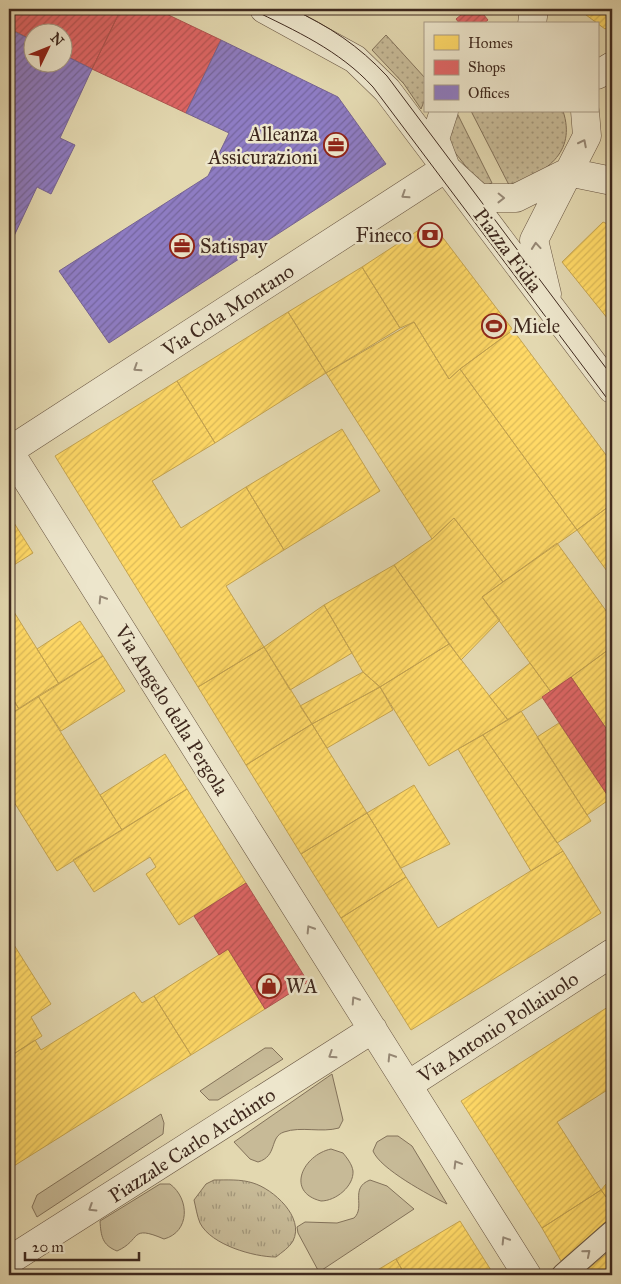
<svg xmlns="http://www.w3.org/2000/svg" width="621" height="1284" font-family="'IM FELL Great Primer',serif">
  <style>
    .grass { fill: url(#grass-dots); stroke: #83725a }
    .park { fill: url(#park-tufts); stroke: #83725a }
    .garden { fill: #c7ba97; stroke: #83725a }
    .homes { fill: url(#homes-hatch); stroke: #c5a450 }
    .shops { fill: url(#shops-hatch); stroke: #b05450 }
    .offices { fill: url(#offices-hatch); stroke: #766392 }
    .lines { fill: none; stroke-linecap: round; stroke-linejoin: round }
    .lane-casing { stroke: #685542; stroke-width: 24 }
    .street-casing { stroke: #685542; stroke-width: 29 }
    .lane { stroke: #ede6cc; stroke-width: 22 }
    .street { stroke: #ede6cc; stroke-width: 28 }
    .tram { stroke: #3f291e; stroke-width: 1 }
    .oneway { stroke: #968875 }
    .labels { text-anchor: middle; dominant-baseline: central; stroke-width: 5; stroke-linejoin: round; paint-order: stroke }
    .poi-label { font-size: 20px; fill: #3f291e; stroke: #ede6cc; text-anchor: start }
    .street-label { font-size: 20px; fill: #3f291e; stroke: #ede6cc }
  </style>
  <defs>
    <pattern id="grass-dots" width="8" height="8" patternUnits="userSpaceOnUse" patternTransform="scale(1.25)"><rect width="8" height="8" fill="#c7ba97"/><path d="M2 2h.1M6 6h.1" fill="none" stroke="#a3977b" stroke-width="1.8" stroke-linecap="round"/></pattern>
    <pattern id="park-tufts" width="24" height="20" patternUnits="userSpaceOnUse" patternTransform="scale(1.25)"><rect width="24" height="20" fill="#c7ba97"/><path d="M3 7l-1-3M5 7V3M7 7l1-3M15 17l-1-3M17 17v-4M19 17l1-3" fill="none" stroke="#a3977b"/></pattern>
    <pattern id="homes-hatch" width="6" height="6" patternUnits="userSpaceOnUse" patternTransform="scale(1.25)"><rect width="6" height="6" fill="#ffd966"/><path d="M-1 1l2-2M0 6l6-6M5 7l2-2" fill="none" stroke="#dcba58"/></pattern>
    <pattern id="shops-hatch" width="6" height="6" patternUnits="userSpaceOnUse" patternTransform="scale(1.25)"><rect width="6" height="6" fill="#e06666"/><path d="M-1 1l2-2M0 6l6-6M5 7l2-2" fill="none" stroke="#b75453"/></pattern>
    <pattern id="offices-hatch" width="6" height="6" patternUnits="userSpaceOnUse" patternTransform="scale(1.25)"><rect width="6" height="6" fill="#8e7cc3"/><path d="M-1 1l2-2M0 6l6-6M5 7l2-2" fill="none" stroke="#75669e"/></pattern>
  </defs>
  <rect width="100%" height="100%" fill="#e3d8b0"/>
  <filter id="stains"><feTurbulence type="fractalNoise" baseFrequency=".004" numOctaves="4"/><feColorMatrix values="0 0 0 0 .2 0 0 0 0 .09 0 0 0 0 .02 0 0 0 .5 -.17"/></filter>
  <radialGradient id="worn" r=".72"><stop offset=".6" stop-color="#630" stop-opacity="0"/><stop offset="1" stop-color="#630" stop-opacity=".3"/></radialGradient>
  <path class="grass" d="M386,35l39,43v21l-4,10 -17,-25 -32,-34z
    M456,111l36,72 -10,4 -36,-46z
    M471,111h92c14,42 -18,63 -54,74z"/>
  <path class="park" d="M214,1180c13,0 27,-1 39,3 20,6 52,34 40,58 -4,7 -11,11 -17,16 -22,0 -65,-12 -76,-34 -3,-7 -4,-15 -6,-23l12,-16z"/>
  <path class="garden" d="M265,1048h7l11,11 -65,41h-9l-9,-9z
    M332,1074l11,46 -4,8c-18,5 -38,-2 -55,4 -15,5 -6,24 -26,30l-8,-3 -16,-17z
    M161,1114l3,9 -1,11 -126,83 -5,-10 5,-12z
    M387,1136h11l14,10 35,58c-18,-9 -67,-35 -74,-53l4,-9z
    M331,1149l12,4c4,5 9,11 10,18 1,15 -17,30 -32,30 -36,-9 -18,-46 10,-52z
    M370,1180l17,6 27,23 -95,63 -21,-39 -1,-6 8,-5 32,1 17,-5c12,-11 -5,-30 16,-38z
    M160,1184h10c20,15 20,48 -6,55 -35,-15 -22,1 -47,12 -15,-6 -16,-15 -17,-30z"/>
  <path class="homes" d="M578,9h34v15l-7,5z
    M431,222l82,108 -53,39 -11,10 -35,-57 -14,6 -38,-61z
    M603,222l9,4v98l-50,-62z
    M362,267l38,61 -74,45 -38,-61z
    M288,312l38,61 -111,70 -38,-62z
    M414,322l35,57 11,-10 117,161 -74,52 -49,-64 -22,21 -106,-166z
    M513,330l99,133v41l-35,26 -117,-161z
    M177,381l38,62 -63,38 29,47 65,-41 38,63 -58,36 38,61 -66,40 -143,-231z
    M342,429l38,62 -96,59 -38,-63z
    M612,504v74l-35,-48z
    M9,515l24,38 -24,15z
    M454,518l49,64 -21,15 18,23 -39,40 -67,-95 38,-26z
    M557,543l55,76v28l-61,45 -69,-95z
    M394,565l55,79 -69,43 -17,-15 -39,-67z
    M9,604l50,80 -40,25 -10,-16z
    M324,605l28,48 -62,37 -26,-43z
    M80,621l23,35 -44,28 -22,-35z
    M449,644l59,76 -79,46 -49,-79z
    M264,647l48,77 -66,41 -48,-78z
    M608,650l4,7v80l-41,-60z
    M103,656l22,35 -64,40 -23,-35z
    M530,663l21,29 -43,28 -19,-24z
    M363,672l17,15 -68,37 -12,-18z
    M380,687l13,23 -66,38 -15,-24z
    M9,693l10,16 -10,6z
    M38,696l84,134 -65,41 -48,-77v-79z
    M521,711l70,110 -34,22 -74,-108z
    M559,723l51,76 -23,16 -50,-78z
    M312,724l55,89 -66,41 -55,-89z
    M483,735l80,116 -32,20 -73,-122z
    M165,754l22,35 -65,41 -22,-35z
    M414,785l36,59 -49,24 -34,-55z
    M187,789l59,94 -67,42 -33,-51 10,-7 -6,-10 -56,35 -21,-32z
    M367,813l39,64 -65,41 -40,-64z
    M563,851l38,62 -190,117 -70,-112 65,-41 32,51z
    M9,937l42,67 -20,13 11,19 -33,21z
    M228,949l37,60 -74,46 -37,-59z
    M134,992l8,11 12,-7 37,59 -182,114v-112l26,-17 6,10z
    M611,1005l1,82 -55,35 44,68 -59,38 -81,-127z
    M612,1177v28l-11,-15z
    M601,1190l11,15v11l-51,45 -19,-33z
    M460,1221l34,54h-89l-9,-16z
    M612,1249v26h-31z
    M396,1259l9,16h-36z"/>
  <path class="shops" d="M9,9h112l-29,60 -30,-15v-22h-30v8l-23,-12z
    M121,9h35l65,31 -35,73 -94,-44z
    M468,9h11l9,11 -5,4h-23l-4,-5z
    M571,677l41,60v65l-70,-105z
    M246,883l62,99 -43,27 -37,-60 -9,6 -25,-39z"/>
  <path class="offices" d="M15,32l17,8v22h30v-8l30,15 -32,69 15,7 -24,49 -14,-7 -23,49 -5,-3v-187z
    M221,40l117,57 48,67 -277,179 -50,-72 149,-95 21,-43 -43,-20z"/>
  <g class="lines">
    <defs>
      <path id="lane" d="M563,1275l49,-43"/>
      <path id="street" d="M264,9l91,50 32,31 225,299
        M532,24l2,-15
        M597,75l15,-9
        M444,111l-9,28 11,29 33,30h37l52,-26
        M446,168l-437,283 518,824
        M568,172l44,9
        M547,294l-13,-54 53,-104 -2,-25
        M408,1085l204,-132
        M10,1260l363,-231"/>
    </defs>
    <use href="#lane" class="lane-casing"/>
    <use href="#street" class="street-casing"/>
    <use href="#lane" class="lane"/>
    <use href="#street" class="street"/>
    <path class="tram" d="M251,9c45,22 88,41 122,78l239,318
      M292,9c37,17 67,37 95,67l225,300"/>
  </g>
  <defs><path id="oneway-chevron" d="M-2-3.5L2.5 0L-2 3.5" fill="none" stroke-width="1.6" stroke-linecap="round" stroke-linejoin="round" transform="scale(1.25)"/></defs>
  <g class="oneway">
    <use href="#oneway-chevron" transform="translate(583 143) rotate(-63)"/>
    <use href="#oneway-chevron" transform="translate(405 195) rotate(147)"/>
    <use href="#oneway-chevron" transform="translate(501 198) rotate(1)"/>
    <use href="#oneway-chevron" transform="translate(536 246) rotate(-95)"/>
    <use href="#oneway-chevron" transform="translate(137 368) rotate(147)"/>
    <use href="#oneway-chevron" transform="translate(102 599) rotate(-122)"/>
    <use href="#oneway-chevron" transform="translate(310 929) rotate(-122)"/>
    <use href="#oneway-chevron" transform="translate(355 1000) rotate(-123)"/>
    <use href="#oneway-chevron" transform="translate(332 1055) rotate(147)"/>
    <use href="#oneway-chevron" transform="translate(391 1057) rotate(-122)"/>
    <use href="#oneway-chevron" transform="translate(457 1164) rotate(-121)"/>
    <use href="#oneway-chevron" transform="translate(92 1208) rotate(148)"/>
    <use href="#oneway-chevron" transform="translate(505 1240) rotate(-122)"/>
    <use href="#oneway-chevron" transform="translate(587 1253) rotate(-40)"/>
  </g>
  <defs>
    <symbol id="office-ring" viewBox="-11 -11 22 22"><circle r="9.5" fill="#ede6cc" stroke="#8f2418" stroke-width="1.5"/><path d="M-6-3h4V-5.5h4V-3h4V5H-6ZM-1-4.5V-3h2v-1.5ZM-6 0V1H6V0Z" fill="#8f2418"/></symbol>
    <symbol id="bank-ring" viewBox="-11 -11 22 22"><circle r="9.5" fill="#ede6cc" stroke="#8f2418" stroke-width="1.5"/><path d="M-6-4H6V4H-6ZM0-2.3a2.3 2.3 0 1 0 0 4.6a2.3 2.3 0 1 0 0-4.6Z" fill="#8f2418"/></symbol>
    <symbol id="stadium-ring" viewBox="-11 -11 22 22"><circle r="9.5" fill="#ede6cc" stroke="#8f2418" stroke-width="1.5"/><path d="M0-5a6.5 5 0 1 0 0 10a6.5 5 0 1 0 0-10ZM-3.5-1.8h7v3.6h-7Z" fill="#8f2418"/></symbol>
    <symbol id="shop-ring" viewBox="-11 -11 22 22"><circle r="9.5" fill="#ede6cc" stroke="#8f2418" stroke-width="1.5"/><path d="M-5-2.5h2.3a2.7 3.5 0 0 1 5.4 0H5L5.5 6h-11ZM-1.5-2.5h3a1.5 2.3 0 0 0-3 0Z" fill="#8f2418"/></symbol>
  </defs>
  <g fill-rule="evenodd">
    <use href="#office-ring" x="322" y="131" width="28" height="28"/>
    <use href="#bank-ring" x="416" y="221" width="28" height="28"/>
    <use href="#office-ring" x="168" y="232" width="28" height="28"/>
    <use href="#stadium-ring" x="480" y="312" width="28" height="28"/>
    <use href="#shop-ring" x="255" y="972" width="28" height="28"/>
  </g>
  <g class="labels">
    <g class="poi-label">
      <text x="318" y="134" text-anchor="end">Alleanza<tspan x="318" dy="23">Assicurazioni</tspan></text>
      <text x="412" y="235" text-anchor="end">Fineco</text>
      <text x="200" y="246">Satispay</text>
      <text x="512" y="326">Miele</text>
      <text x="286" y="986">WA</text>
    </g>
    <g class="street-label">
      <text transform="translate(508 250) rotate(53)">Piazza Fidia</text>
      <text transform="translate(228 310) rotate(-33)">Via Cola Montano</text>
      <text transform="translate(172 710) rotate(58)">Via Angelo della Pergola</text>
      <text transform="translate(498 1027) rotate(-33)">Via Antonio Pollaiuolo</text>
      <text transform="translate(192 1145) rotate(-33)">Piazzale Carlo Archinto</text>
    </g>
  </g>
  <rect width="621" height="1284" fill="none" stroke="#e3d8b0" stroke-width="30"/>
  <rect x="10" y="10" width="601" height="1264" fill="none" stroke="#3f291e" stroke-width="2.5"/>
  <rect x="15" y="15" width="591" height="1254" fill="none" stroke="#3f291e"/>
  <rect x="424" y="22" width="175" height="90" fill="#ede6cc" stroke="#a79a86"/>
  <rect x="434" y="35" width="25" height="15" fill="#ffd966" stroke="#a79a86"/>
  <text x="468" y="48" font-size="15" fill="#3f291e">Homes</text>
  <rect x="434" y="60" width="25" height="15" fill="#e06666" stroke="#a79a86"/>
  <text x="468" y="72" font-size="15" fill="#3f291e">Shops</text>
  <rect x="434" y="85" width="25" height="15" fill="#8e7cc3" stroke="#a79a86"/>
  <text x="468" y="98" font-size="15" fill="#3f291e">Offices</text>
  <g transform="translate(48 48) rotate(47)"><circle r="24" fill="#ede6cc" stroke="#a79a86"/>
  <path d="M0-4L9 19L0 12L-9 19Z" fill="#8f2418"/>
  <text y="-8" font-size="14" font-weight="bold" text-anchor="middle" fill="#3f291e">N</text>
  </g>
  <path d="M25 1252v8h114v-8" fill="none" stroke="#3f291e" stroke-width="2.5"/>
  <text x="32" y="1252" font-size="15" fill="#3f291e" stroke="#ede6cc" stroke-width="4" paint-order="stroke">20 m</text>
  <rect width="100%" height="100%" filter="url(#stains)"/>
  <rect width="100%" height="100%" fill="url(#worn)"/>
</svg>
